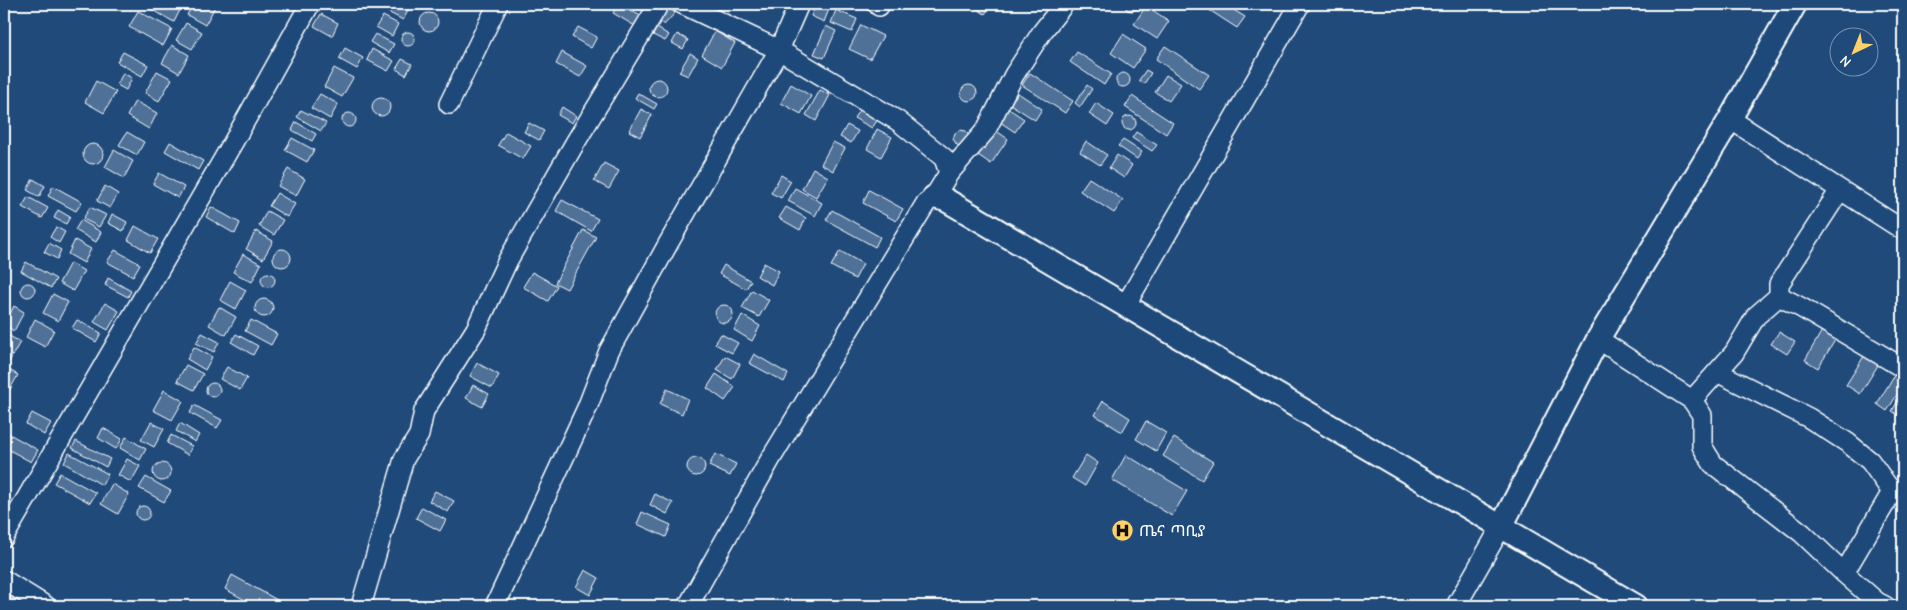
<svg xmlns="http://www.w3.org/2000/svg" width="1907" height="610" font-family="'Comic Neue','Noto Sans Ethiopic',sans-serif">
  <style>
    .building { fill: #507197; stroke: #fff }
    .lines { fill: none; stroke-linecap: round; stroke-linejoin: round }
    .minor-casing { stroke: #fff; stroke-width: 22 }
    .tertiary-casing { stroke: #fff; stroke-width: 26 }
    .minor { stroke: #1f4a7a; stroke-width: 19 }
    .tertiary { stroke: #1f4a7a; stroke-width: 22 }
    .labels { text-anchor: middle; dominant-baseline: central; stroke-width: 5; stroke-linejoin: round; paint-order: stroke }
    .poi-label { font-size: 16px; fill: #fff; stroke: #1f4a7a; text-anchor: start }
  </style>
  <rect width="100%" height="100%" fill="#1f4a7a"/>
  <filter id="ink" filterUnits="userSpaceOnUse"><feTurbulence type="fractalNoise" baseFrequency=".02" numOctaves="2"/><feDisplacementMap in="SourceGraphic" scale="10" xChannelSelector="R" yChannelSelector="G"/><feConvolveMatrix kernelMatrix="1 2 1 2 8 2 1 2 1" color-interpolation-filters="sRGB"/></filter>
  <g filter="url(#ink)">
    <path class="building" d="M145,4h38l-9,18 -30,-17z
      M193,4h20l3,1 -11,20 -18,-10z
      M382,4h22l6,3 -7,13 -23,-12z
      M618,4l23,12 -6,10 -22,-13z
      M816,4l13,5 -5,13 -13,-6z
      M858,4h15l-4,7z
      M972,4h20l-7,10 -14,-9z
      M1124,4h15l-2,5 -5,2 -5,-1z
      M1200,4h24l21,13 -8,11z
      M1146,6l23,15 -12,18 -23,-15z
      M668,7l7,6 -11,12 -6,-5z
      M836,10l21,9 -5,13 -21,-9z
      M138,11l34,18 -9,17 -34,-19z
      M420 22a9 9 0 1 1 18 0a9 9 0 1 1-18 0Z
      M321,14l17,9 -6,13 -18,-10z
      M383,16l15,8 -6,12 -16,-9z
      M186,23l16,9 -10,17 -16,-9z
      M861,25l22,11 -13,23 -21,-10z
      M826,26l10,5 -12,27 -10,-4z
      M578,27l19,10 -6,11 -19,-11z
      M657,28l12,7 -4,6 -12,-6z
      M715,31l20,12 -13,24 -20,-12z
      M401 39a7 7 0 1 1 14 0a7 7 0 1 1-14 0Z
      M375,34l19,10 -5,9 -19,-11z
      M677,34l11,6 -5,9 -11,-6z
      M1123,34l23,15 -13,19 -22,-15z
      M172,45l17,10 -10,18 -17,-10z
      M1165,46l44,29 -10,14 -43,-30z
      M345,48l18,10 -6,11 -18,-10z
      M372,49l22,12 -6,10 -21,-11z
      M123,52l25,13 -6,11 -25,-14z
      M562,52l25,14 -7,11 -24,-13z
      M1077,52l34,22 -7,11 -34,-23z
      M690,53l8,5 -10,18 -9,-4z
      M402,59l10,5 -6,11 -10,-6z
      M334,68l19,10 -11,19 -18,-10z
      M1146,70l5,3 -7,11 -5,-4z
      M157,71l15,8 -13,22 -14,-8z
      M1116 80a7 7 0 1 1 14 0a7 7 0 1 1-14 0Z
      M123,73l9,5 -6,12 -9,-5z
      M1030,73l43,28 -8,12 -43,-28z
      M1166,75l15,9 -12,17 -14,-9z
      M649 88a9 9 0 1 1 18 0a9 9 0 1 1-18 0Z
      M96,81l20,11 -12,21 -19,-11z
      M791,84l20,12 -10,18 -20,-11z
      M961 93a8 8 0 1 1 16 0a8 8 0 1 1-16 0Z
      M1087,85l5,4 -12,18 -5,-4z
      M820,90l10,5 -14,26 -10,-6z
      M638,93l19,11 -3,5 -19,-11z
      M1018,93l24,16 -7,11 -25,-16z
      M320,94l18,10 -8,15 -19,-11z
      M1132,96l41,27 -7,11 -41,-27z
      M372 107a9 9 0 1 1 18 0a9 9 0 1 1-18 0Z
      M135,101l22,12 -8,16 -22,-13z
      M1096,103l18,12 -7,11 -18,-12z
      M562,107l14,9 -4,7 -14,-8z
      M1006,107l18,12 -9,13 -18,-12z
      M641,109l11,6 -12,22 -11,-6z
      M860,109l18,10 -6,9 -18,-10z
      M301,110l25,13 -5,8 -24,-14z
      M342 120a7 7 0 1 1 14 0a7 7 0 1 1-14 0Z
      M1122 123a7 7 0 1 1 14 0a7 7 0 1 1-14 0Z
      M296,122l20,12 -4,7 -20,-11z
      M529,123l15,8 -5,9 -15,-8z
      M847,125l11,6 -7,12 -11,-6z
      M877,129l15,8 -11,20 -14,-8z
      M960,130l6,1 3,5 -9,10 -3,-1 -4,-6 2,-6z
      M995,130l13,9 -17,25 -13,-9z
      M127,132l17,10 -7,13 -18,-10z
      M506,132l25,14 -8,13 -25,-14z
      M1136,132l21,13 -5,6 -20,-13z
      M292,138l22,12 -7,12 -22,-12z
      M1123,140l19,12 -5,7 -19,-13z
      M1086,141l21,14 -7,10 -20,-13z
      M170,142l33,19 -5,9 -33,-19z
      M833,142l12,6 -12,23 -12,-7z
      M83 154a10 10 0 1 1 20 0a10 10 0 1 1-20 0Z
      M114,150l19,11 -9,17 -19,-11z
      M1117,155l15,10 -8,13 -15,-10z
      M604,163l15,8 -10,18 -15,-8z
      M813,168l15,9 -12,20 -14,-8z
      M288,169l17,10 -9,17 -18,-10z
      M159,173l25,14 -6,11 -25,-14z
      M781,175l10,6 -10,17 -10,-5z
      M1089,178l34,22 -9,13 -34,-22z
      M33,179l12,7 -6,11 -12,-7z
      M53,186l29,16 -6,9 -28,-15z
      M105,186l13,8 -8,14 -13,-7z
      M795,188l27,15 -7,13 -27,-15z
      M869,190l34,19 -7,12 -33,-18z
      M277,193l18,11 -8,13 -18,-11z
      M28,197l20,11 -6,10 -20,-11z
      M562,200l36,19 -7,12 -35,-20z
      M90,207l16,8 -7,12 -16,-8z
      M211,207l29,16 -5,11 -29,-17z
      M786,207l20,11 -6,12 -21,-12z
      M58,210l12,7 -4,7 -12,-6z
      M832,210l48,27 -5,10 -49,-27z
      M267,211l16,9 -9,15 -15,-9z
      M112,214l15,8 -4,9 -15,-8z
      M81,220l20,12 -5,10 -21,-12z
      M135,226l23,13 -8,14 -22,-13z
      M56,227l9,5 -6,11 -9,-6z
      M583,230l13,7 -29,52 -12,-6z
      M256,231l17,10 -10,18 -17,-10z
      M75,240l16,9 -7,14 -16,-9z
      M49,243l12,7 -4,9 -13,-7z
      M273 258a9 9 0 1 1 18 0a9 9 0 1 1-18 0Z
      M115,250l25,14 -7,12 -26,-14z
      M840,251l23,13 -8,15 -24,-13z
      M243,254l18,10 -9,18 -19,-10z
      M26,262l30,17 -5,9 -30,-17z
      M70,263l14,8 -11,20 -14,-8z
      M764,263l15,8 -7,14 -15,-9z
      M724,265l27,16 -5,8 -27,-15z
      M532,272l25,14 -9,15 -25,-14z
      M261 280a7 7 0 1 1 14 0a7 7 0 1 1-14 0Z
      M108,278l23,13 -3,6 -23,-12z
      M230,281l16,9 -10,19 -16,-9z
      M21 290a7 7 0 1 1 14 0a7 7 0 1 1-14 0Z
      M752,290l17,10 -10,17 -17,-9z
      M53,294l15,8 -10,19 -15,-8z
      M255 308a9 9 0 1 1 18 0a9 9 0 1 1-18 0Z
      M105,303l14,8 -11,19 -14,-8z
      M715 314a9 9 0 1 1 18 0a9 9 0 1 1-18 0Z
      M14,306l10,6 -10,19 -10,-6z
      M219,307l17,10 -10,18 -17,-10z
      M742,315l18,11 -8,15 -18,-11z
      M35,319l19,11 -9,17 -19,-10z
      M77,320l24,13 -5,9 -24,-14z
      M251,320l26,14 -6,11 -26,-14z
      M1823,329l14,8 -19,31 -13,-8z
      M1779,332l16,10 -8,12 -16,-10z
      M202,333l17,9 -5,10 -18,-9z
      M6,334l14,8 -11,20 -5,-3v-21z
      M236,334l22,12 -5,9 -22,-13z
      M721,334l17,9 -6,10 -17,-9z
      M194,347l18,10 -7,13 -18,-11z
      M1866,353l14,9 -20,32 -14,-9z
      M754,354l34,20 -4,8 -35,-19z
      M725,356l15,8 -8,15 -15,-9z
      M477,363l22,12 -7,13 -22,-12z
      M186,365l17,9 -9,16 -17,-9z
      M4,367l14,8 -9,16 -5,-3z
      M227,367l20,11 -7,12 -20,-11z
      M716,374l19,13 -10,14 -18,-13z
      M1895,374l8,5v6l-16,26 -10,-7z
      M206 390a7 7 0 1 1 14 0a7 7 0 1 1-14 0Z
      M473,385l16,9 -7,13 -16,-9z
      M667,389l21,10 -6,15 -22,-10z
      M164,390l19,11 -11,19 -19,-10z
      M1903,392v26l-11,-7z
      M1103,401l27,17 -8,14 -27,-17z
      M194,405l28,15 -5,8 -27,-15z
      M32,413l19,10 -7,12 -18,-11z
      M1146,421l20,12 -10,18 -20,-12z
      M151,422l13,7 -10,18 -13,-7z
      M180,423l19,12 -4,7 -19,-11z
      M103,428l19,11 -6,10 -18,-11z
      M4,431l34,19 -7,12 -27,-15z
      M171,435l21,11 -4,9 -21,-12z
      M126,437l20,12 -6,11 -20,-12z
      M1174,438l39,24 -11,18 -39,-24z
      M76,441l34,18 -4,8 -34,-19z
      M69,453l39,21 -6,11 -38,-22z
      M715,454l21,10 -6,12 -21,-10z
      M1086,455l12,8 -13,23 -13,-8z
      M1126,455l61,36 -15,25 -60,-36z
      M687 467a9 9 0 1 1 18 0a9 9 0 1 1-18 0Z
      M127,459l13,7 -9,16 -13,-7z
      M153 472a9 9 0 1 1 18 0a9 9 0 1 1-18 0Z
      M60,473l36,20 -6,10 -36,-20z
      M146,477l25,14 -7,11 -25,-14z
      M112,484l17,10 -11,20 -17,-10z
      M435,491l19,10 -6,11 -19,-11z
      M655,494l18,9 -6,11 -17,-9z
      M136 513a7 7 0 1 1 14 0a7 7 0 1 1-14 0Z
      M422,507l24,13 -6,11 -24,-13z
      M642,512l29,13 -5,12 -29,-13z
      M585,570l14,8 -9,17 -14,-8z
      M232,575l56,31h-32l-31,-17z
      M4,595l18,7 -1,4h-17z"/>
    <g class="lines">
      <defs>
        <path id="minor" d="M682,4l97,46 119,71 46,37 5,15 -15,24 -8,6 -156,257 -82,146
          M879,6l1,-2
          M449,104l49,-100
          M1730,119l173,111
          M949,173l37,-43 28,-55 28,-43 22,-28
          M1779,296v-12l61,-94
          M1125,306l175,-302
          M1598,339l94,61 10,15v31l11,18 89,69 42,40 33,29 8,4
          M1717,372l92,46 39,25 22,18 22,31
          M1692,400l42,-47 22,-37 23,-20 23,12 101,60
          M4,537l231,-398 75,-135
          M1844,573l48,-81 11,-4
          M4,580l42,26
          M361,606l43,-147 15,-24 5,-24 52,-82 32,-69 67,-117 84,-139
          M495,606l92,-198 22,-57 59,-107 111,-194 20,-46
          M1456,606l45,-79"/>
        <path id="tertiary" d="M934,197l12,3 690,406
          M1501,527l97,-188 132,-220 65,-115"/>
      </defs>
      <use href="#minor" class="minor-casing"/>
      <use href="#tertiary" class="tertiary-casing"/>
      <use href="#minor" class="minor"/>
      <use href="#tertiary" class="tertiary"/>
    </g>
  </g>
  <defs>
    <symbol id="hospital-disc" viewBox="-11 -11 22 22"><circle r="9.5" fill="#ffd166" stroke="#1f4a7a"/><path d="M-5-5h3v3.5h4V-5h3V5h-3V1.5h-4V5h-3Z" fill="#111"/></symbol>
  </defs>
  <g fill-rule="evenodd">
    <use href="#hospital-disc" x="1110" y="518" width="25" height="25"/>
  </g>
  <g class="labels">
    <g class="poi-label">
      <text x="1139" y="531">ጤና ጣቢያ</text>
    </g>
  </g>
  <rect width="1907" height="610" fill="none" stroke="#1f4a7a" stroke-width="20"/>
  <rect x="10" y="10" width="1887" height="590" fill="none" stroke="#fff" stroke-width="2" filter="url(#ink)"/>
  <g transform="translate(1854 52) rotate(223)"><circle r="24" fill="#1f4a7a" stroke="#7992af"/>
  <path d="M0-4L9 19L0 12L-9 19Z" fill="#ffd166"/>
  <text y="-8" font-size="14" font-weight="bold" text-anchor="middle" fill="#ffffff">N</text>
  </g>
</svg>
